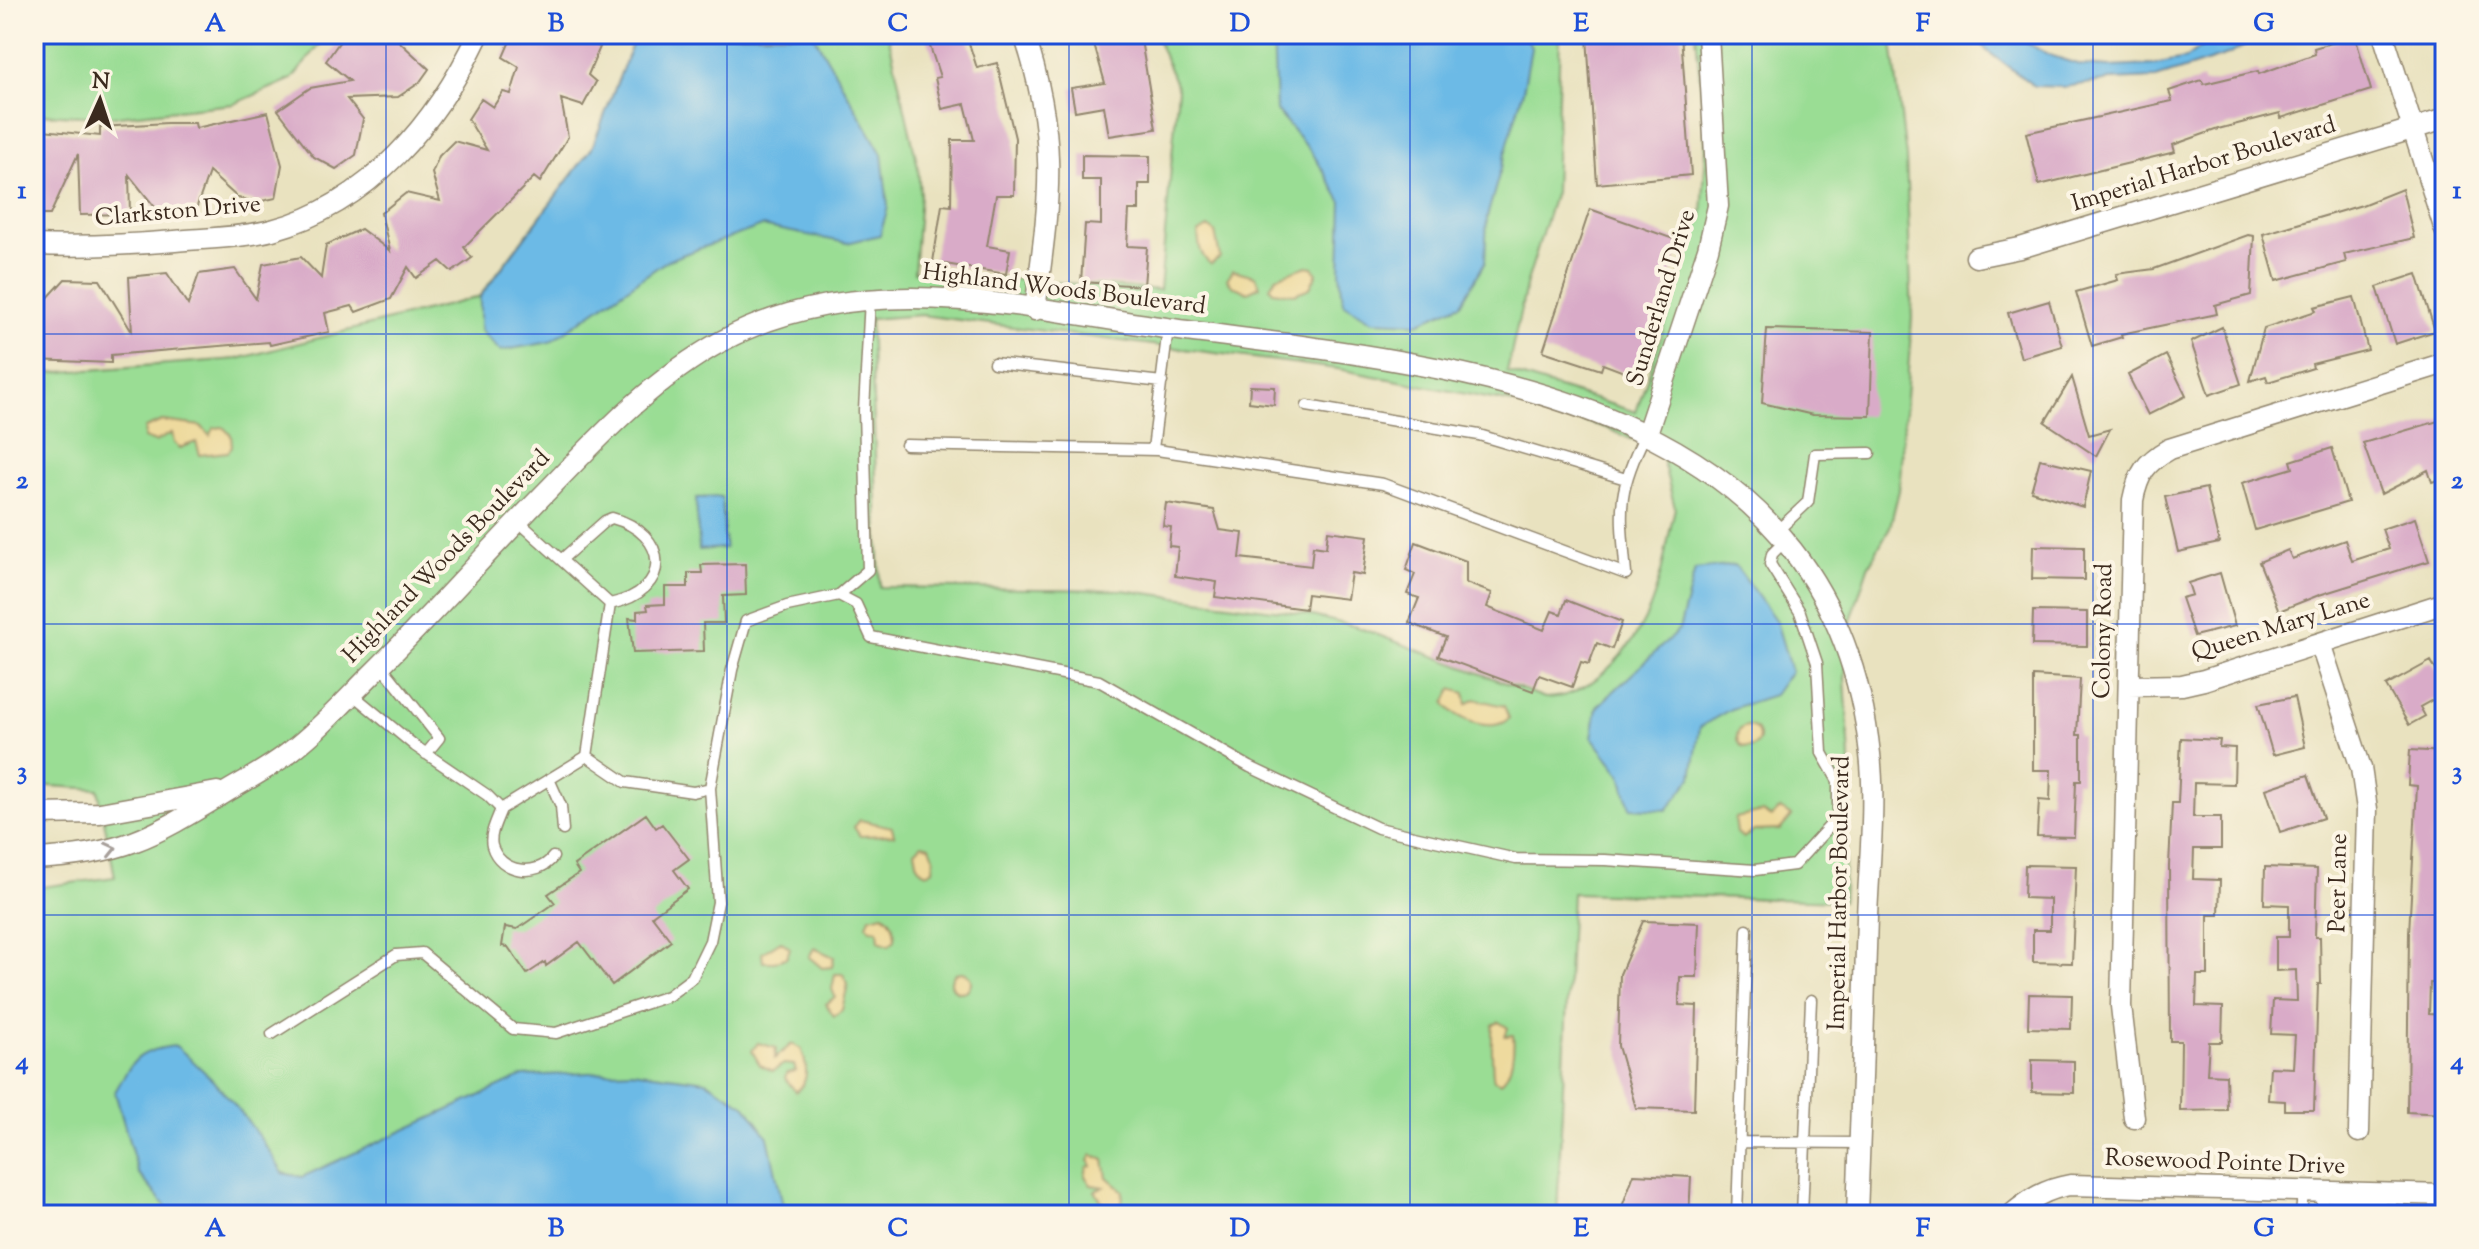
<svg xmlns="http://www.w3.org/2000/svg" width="2479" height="1249" font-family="'Sorts Mill Goudy',serif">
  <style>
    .green { fill: #9add94; stroke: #6a8459; stroke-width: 2; fill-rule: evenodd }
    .sand { fill: #eeda9e; stroke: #94825e; stroke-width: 2 }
    .water { fill: #6cbae6; stroke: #547282; stroke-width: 2 }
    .building { fill: #d9abc8 }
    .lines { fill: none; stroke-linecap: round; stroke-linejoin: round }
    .service-casing { stroke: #92866e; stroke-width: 13 }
    .minor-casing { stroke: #92866e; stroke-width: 23 }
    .service { stroke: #fff; stroke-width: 10 }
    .minor { stroke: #fff; stroke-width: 20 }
    .oneway { stroke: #a79f9a }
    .grid { fill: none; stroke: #1d4ed8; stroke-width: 2; stroke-opacity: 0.55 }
    .labels { text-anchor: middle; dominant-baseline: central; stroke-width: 8; stroke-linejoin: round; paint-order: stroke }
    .street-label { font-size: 24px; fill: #3b2a1e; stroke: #fcf5e5 }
    .neatline { fill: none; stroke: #1d4ed8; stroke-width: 3 }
    .grid-label { font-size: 26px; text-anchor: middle; font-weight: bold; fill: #1d4ed8 }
  </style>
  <rect width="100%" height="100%" fill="#fcf5e5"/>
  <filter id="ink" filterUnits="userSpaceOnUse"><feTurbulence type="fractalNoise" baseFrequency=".0125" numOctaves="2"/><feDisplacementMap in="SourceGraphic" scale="16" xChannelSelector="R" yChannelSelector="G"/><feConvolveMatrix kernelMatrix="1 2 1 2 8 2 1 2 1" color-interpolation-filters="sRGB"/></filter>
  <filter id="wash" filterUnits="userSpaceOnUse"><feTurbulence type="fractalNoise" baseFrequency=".006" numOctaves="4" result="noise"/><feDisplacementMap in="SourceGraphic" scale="32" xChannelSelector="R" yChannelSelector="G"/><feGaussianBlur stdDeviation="1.8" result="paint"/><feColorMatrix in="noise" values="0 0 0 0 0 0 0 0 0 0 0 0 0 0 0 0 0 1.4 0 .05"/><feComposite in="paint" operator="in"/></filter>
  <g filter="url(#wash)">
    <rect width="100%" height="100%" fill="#e9e2bf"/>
    <path class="green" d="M34,34h294l-36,45 -58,25 -125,13 -75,-3z
      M636,34h252l30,133 2,28 -6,77 246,18 18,-201 -23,-55h405l-5,158 -28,90 -20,90 129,40 66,-197 4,-65 -10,-116h195l15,123 6,161 -13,172 -9,37 -22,40 -17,53 -6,59 5,80 -7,142 -271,-8 -15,322h-1523l3,-189 -3,-138 81,-11 -17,-88 -64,-4v-411l203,-15 242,-62 113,-149zM921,315l417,54 190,37 76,21 50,22 9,12 12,47c-8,33 -13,71 -26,102 -17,40 -58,88 -104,88l-188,-71 -53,-13 -182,-24 -242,-3 -10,-268z"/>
    <path class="sand" d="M1208,227l7,5 5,25 -9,7c-11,-7 -12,-18 -13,-31z
      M1307,266l6,1 4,6 -7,15 -16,6 -21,-3 -3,-4 6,-10z
      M1233,270l22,6 5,10 -12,6 -16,-6 -5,-7z
      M162,421l39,5 9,10 4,-8 9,-1 8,8 1,12 -4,5 -28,3 -4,-13 -16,6 -6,-5 -2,-10 -17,9 -11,-4 1,-10z
      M1452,689l13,4 2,11 8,-5 29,7 5,12c-14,16 -54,3 -64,-15z
      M1737 737a11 11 0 1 1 22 0a11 11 0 1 1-22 0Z
      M1780,809l12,7 -12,14 -26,1 -11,7 -6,-5 -2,-15 28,-6 8,5z
      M860,820l32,7 2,8 -34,1 -6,-9z
      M922,844l8,2 4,11 -1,13 -7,4 -8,-7 -3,-16z
      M883,914c10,5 12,15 12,26l-6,5 -10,-4 -1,-11 -8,-1 -3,-4 3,-8z
      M781,941l9,7 -3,9 -12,5h-12l-1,-9z
      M814,948l20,9 -2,10 -10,1 -13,-11z
      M951 982a10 10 0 1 1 20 0a10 10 0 1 1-20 0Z
      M835,974h8l5,10 -6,26 -8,6 -8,-12 9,-7 -3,-8z
      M1499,1022l9,6 -3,8 8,-1c2,15 -1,36 -12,48l-7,-3c-2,-6 -3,-48 -1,-55z
      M758,1043l18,5 -1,10 17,-14 9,5c6,15 9,33 -5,43l-11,-14 2,-5 9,-2 -2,-6 -10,-1 -11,7 -13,-6 -8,-14z
      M1092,1155l12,5 3,17 16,14 -1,14 -12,9 -15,-23 9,-4 -13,-2 -6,-9 2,-9 5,-1 -3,-5z"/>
    <path class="water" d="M636,34h177l69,120 6,53 -8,28 -33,8 -85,-17 -94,34 -118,82 -50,9 -20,-21v-33l112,-149z
      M1273,34h253l5,14 -8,43 -36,126 -2,45 -24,42 -43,19 -45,-2 -30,-18 -3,-31 2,-70 -29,-48 -37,-44z
      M1978,34h31l43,22 28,9 29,2 45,-2 31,-6 33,-25h47l-37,21 -72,23 -45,2 -47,7 -30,-1 -48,-36z
      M722,497l3,51 -26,2 -3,-52z
      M1735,565l41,56 15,50 -17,24 -43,14 -31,18 -8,50 -25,33 -37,-2 -9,-33 -29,-38 5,-30 82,-77 16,-60z
      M176,1046c44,37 77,77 107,127l19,4 221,-101 109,-5 74,10 40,25 22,31 17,78h-612l-35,-42 -23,-81c18,-33 23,-42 61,-46z"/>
    <g id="blocks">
      <path class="building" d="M345,34h46l38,35 -10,14 -21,14 -51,2 16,20 -7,36 -20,14 -22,-12 -36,-47 32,-22 40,-7 -24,-20z
        M513,34h60l27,13 -12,28 8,7 -13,24 -22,-7 7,38 -28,45 -6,-5 -70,70 8,11 -20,14 -12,-11 -24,17 -8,-11 -17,32 -35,13 -4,-6 -27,7 4,19 -59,13 -1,-3 -158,13v8l-77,-3v-47l31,-34 35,1 32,52 -3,-55 38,-4 21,32 11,-31 36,-5 21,30 7,-35 38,-7 20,21 5,-33 35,-16 29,22 -9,-38 25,-20 34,8 -8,-28 7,-17 15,-15 33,9 -19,-31 13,-20 12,8 10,-15 8,2 8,-27 -16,-10z
        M926,34h40l11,34 20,-5 18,75 -1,57h-18l-9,51 23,4 -4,24 -73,-12 9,-57 9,1 1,-66h22l-9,-36 -23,5 -7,-31 5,-1z
        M1091,34h49l16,95 -47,7 -5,-30 -29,5 -4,-23 34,-5z
        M1638,34h43l10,141 -94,9 -10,-147z
        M2355,36l16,54 -90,28 -1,-5 -62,16 -45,16 2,7 -136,33 -13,-52 146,-32 -3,-10 33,-11 2,4 54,-13 1,3 56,-20 -1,-6z
        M268,112l14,53 -6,33 -19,4 -19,-4 -29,-26 -13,37 -38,2 -29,-36 1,39 -50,1 -2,-61 -28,61h-16v-86l66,7v-9l67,-4h28l1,5z
        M1082,155l68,1v28h-11v26h-10l-2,36 20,1 -3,39 -63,-4 4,-58 16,1v-45h-19z
        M2402,189l12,49 -70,16 2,8 -70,19 -13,-47 99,-29z
        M1590,209l92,33 -45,135 -34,-13 -2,6 -58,-19z
        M2248,235l6,1 -3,59 -36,10 2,9 -96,20 1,3 -30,9 -16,-54 42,-12 -2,-6 38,-5z
        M2417,274l18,57 -40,13 -18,-57z
        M2354,297l14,53 -56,14 1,4 -45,14 -2,-6 -16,5 14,-53 52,-17 -2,-4z
        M2049,301l13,45 -41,12 -13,-45z
        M2222,327l19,57 -32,11 -18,-53z
        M1767,329l106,3 -3,84 -57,-1 -51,-12z
        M2166,355l20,41 -38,19 -20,-40z
        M2072,377l17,58 21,-6 -14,27 -51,-34z
        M1250,386l25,1 -1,18 -25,-3z
        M2445,419v59l-13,4 -4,-12 -47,24 -18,-51z
        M2332,448l16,54 -93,28 -13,-47 51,-15 -2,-7z
        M2040,459l51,12 -8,36 -52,-16z
        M2206,488l13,55 -41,9 -13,-55z
        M1166,503l48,7 6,20 23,3 -3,25 71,8 2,-20 13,2 2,-17 40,5 -5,39 -12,-2 -4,26 -40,-5 -2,15 -90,-12 2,-15 -42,-6 3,-29 -9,-1 2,-19 -8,-1z
        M2415,518l14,43 -110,34 -40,16 -20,-49 29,-12 4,9 53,-19 7,21 37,-12 -7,-20z
        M1416,542l50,19v22l26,10 -5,14 57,23 8,-19 9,3 5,-14 56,22 -10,27 -15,-6 -8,21 -8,-2 -9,25 -33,-12 -6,16 -95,-35 8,-19 -37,-14 10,-25 -12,-4 8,-20 -9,-4z
        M2033,546l51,1v33l-52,-1z
        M745,564l1,31 -23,1 1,27h-21l1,28 -71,2 -4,-35 8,1v-8l11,-1 -1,-5 18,-1v-17h23v-14h14l-1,-8z
        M2220,573l15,53 -41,10 -13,-38 11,-3 -4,-12z
        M2033,611l54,1v34l-55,-1z
        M2431,661l14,25v7l-25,14 5,9 -16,9 -23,-39z
        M2033,676l47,3 -3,56h4v46h-5l-2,56 -37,-1 2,-36 11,1 1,-31h-18z
        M2294,697l11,50 -32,8 -15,-51z
        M2181,738l39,2 -1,7 16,1 -1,36 -40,-1 -1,34h28v32h-27l-1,30 27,1 -1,35h-11v60h-11l-1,31 27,1 -1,35h-13l-2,32 19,1 1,35 -47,1 1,-70h-11l-1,-175 3,-63h6z
        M2410,750l35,2v100l-6,-1 -3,33 9,1v98h-15l-1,31 16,1v99l-38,-2 2,-179 8,-147 -9,-1z
        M2308,775l15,43 -43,14 -14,-43z
        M646,814l10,14 6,-4 27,35 -15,11 14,19 -36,27 19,25 -59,44 -33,-43 -33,24 -1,-4 -18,12 -19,-27 -6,-1 3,-19 12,2 38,-26 -7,-9 31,-21 -5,-8z
        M2025,865l51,1 -4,97 -39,-1v-32h17v-31l-26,-1z
        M2265,867l52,2 -2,68h5l1,47h-3l-4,126h-29v-9l-17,-1 2,-33 23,1 2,-33 -24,-1 2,-34 24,1 -1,-31 -20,1v-34h13v-32l-25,-1z
        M1643,921l56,2 -2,54h-17l-1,28 18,1 -3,104 -58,-2 -18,-62 2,-72z
        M2029,994l43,1 -1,34 -43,-1z
        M2032,1060l42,1v32l-42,-1z
        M1634,1174l57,3 -2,38h-70z"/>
    </g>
  </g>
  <g filter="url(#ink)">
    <use href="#blocks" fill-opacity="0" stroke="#92866e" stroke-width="2"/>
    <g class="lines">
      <defs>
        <path id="service" d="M994,363l168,19
          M1307,406l172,29 147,44
          M906,445l251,5 226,34 243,90c-6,-65 -10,-81 20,-141
          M1153,449l15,-121
          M1776,532l32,-30 7,-48 55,-1
          M561,560l44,-39 7,-3c57,15 62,73 -2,86
          M839,595l17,9 15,33 228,44 151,86 128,61 138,31 89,1 150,10 39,-5 44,-48v-36l-16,-28 -5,-90 -17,-51 -30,-48 2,-10 12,-12
          M381,665l58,73 -13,16
          M352,694l63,52 72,49 14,14 86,-53 23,-152 -92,-83
          M587,756l38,26 68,10 17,-4 22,-118 14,-49 41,-15 52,-11 29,-25 -4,-160 6,-111
          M549,779l12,27 2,24
          M501,809c-4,11 -12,25 -9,37 8,27 45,32 61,11
          M272,1034l124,-79 26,-2 91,76 43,4 112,-37 24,-18 18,-37 8,-39 -8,-114
          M1740,1142l120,1
          M1737,1215l10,-285
          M1802,1215l9,-215
          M2301,1215l2,-23
          M2321,1215l2,-23"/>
        <path id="minor" d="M1024,34c36,108 25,167 11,276
          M2383,34l62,196
          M34,245c48,2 93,0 141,-4 32,-3 66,-3 97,-11 98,-26 165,-108 207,-196
          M1976,257l44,-9 425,-129
          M1647,433l61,-184 10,-43 -10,-172
          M2320,643l41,125 6,41 -8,323
          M2129,686l53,-1 22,-5 241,-77
          M34,814l66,-1 117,-21
          M34,859c87,-4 117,-21 189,-65 23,-14 47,-26 68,-43 29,-22 53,-49 79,-75 61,-60 118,-125 178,-186 54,-56 105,-111 174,-149 144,-78 314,-30 465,-10 283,37 644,67 683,423 6,53 -1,110 -3,163 -3,99 -6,199 -10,298
          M2134,1118l-13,-112 12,-506c5,-26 13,-38 36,-51l276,-86
          M2011,1215c19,-16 35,-26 59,-30l375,10"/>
      </defs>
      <use href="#service" class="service-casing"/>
      <use href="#minor" class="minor-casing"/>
      <use href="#service" class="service"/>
      <use href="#minor" class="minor"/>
    </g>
    <defs><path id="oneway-chevron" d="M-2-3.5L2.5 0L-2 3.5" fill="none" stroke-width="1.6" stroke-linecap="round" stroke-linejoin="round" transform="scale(2)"/></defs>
    <use class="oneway" href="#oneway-chevron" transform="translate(111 849) rotate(-13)"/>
  </g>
  <path class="grid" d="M386,34v1181M727,34v1181M1069,34v1181M1410,34v1181M1752,34v1181M2093,34v1181M34,334h2411M34,624h2411M34,915h2411"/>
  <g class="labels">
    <g class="street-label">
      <text transform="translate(2204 165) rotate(-17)">Imperial Harbor Boulevard</text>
      <text transform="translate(178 212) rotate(-5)">Clarkston Drive</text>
      <text transform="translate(1064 290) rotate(7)">Highland Woods Boulevard</text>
      <text transform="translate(1662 298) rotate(-73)">Sunderland Drive</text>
      <text transform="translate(447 557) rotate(-46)">Highland Woods Boulevard</text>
      <text transform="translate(2281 627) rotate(-17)">Queen Mary Lane</text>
      <text transform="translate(2104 631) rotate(-89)">Colony Road</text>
      <text transform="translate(2339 883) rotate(-89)">Peer Lane</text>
      <text transform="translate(1840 893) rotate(-89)">Imperial Harbor Boulevard</text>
      <text transform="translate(2225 1163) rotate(2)">Rosewood Pointe Drive</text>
    </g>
  </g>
  <rect width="2479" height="1249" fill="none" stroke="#fcf5e5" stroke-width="88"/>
  <g transform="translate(100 100) rotate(3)" stroke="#fcf5e5" stroke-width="6" paint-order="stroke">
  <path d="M0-6L14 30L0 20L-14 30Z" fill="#3b2a1e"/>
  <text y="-12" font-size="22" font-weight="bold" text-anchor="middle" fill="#3b2a1e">N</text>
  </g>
  <rect x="44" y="44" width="2391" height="1161" class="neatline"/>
  <g class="grid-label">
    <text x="215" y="31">A</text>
    <text x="556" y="31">B</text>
    <text x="898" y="31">C</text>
    <text x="1240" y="31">D</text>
    <text x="1581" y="31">E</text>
    <text x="1923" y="31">F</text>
    <text x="2264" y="31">G</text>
    <text x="22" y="198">1</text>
    <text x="2457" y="198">1</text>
    <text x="22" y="488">2</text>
    <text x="2457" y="488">2</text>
    <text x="22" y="779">3</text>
    <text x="2457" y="779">3</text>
    <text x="22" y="1069">4</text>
    <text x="2457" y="1069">4</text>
    <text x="215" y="1236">A</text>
    <text x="556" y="1236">B</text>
    <text x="898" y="1236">C</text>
    <text x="1240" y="1236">D</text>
    <text x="1581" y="1236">E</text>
    <text x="1923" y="1236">F</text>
    <text x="2264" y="1236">G</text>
  </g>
</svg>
